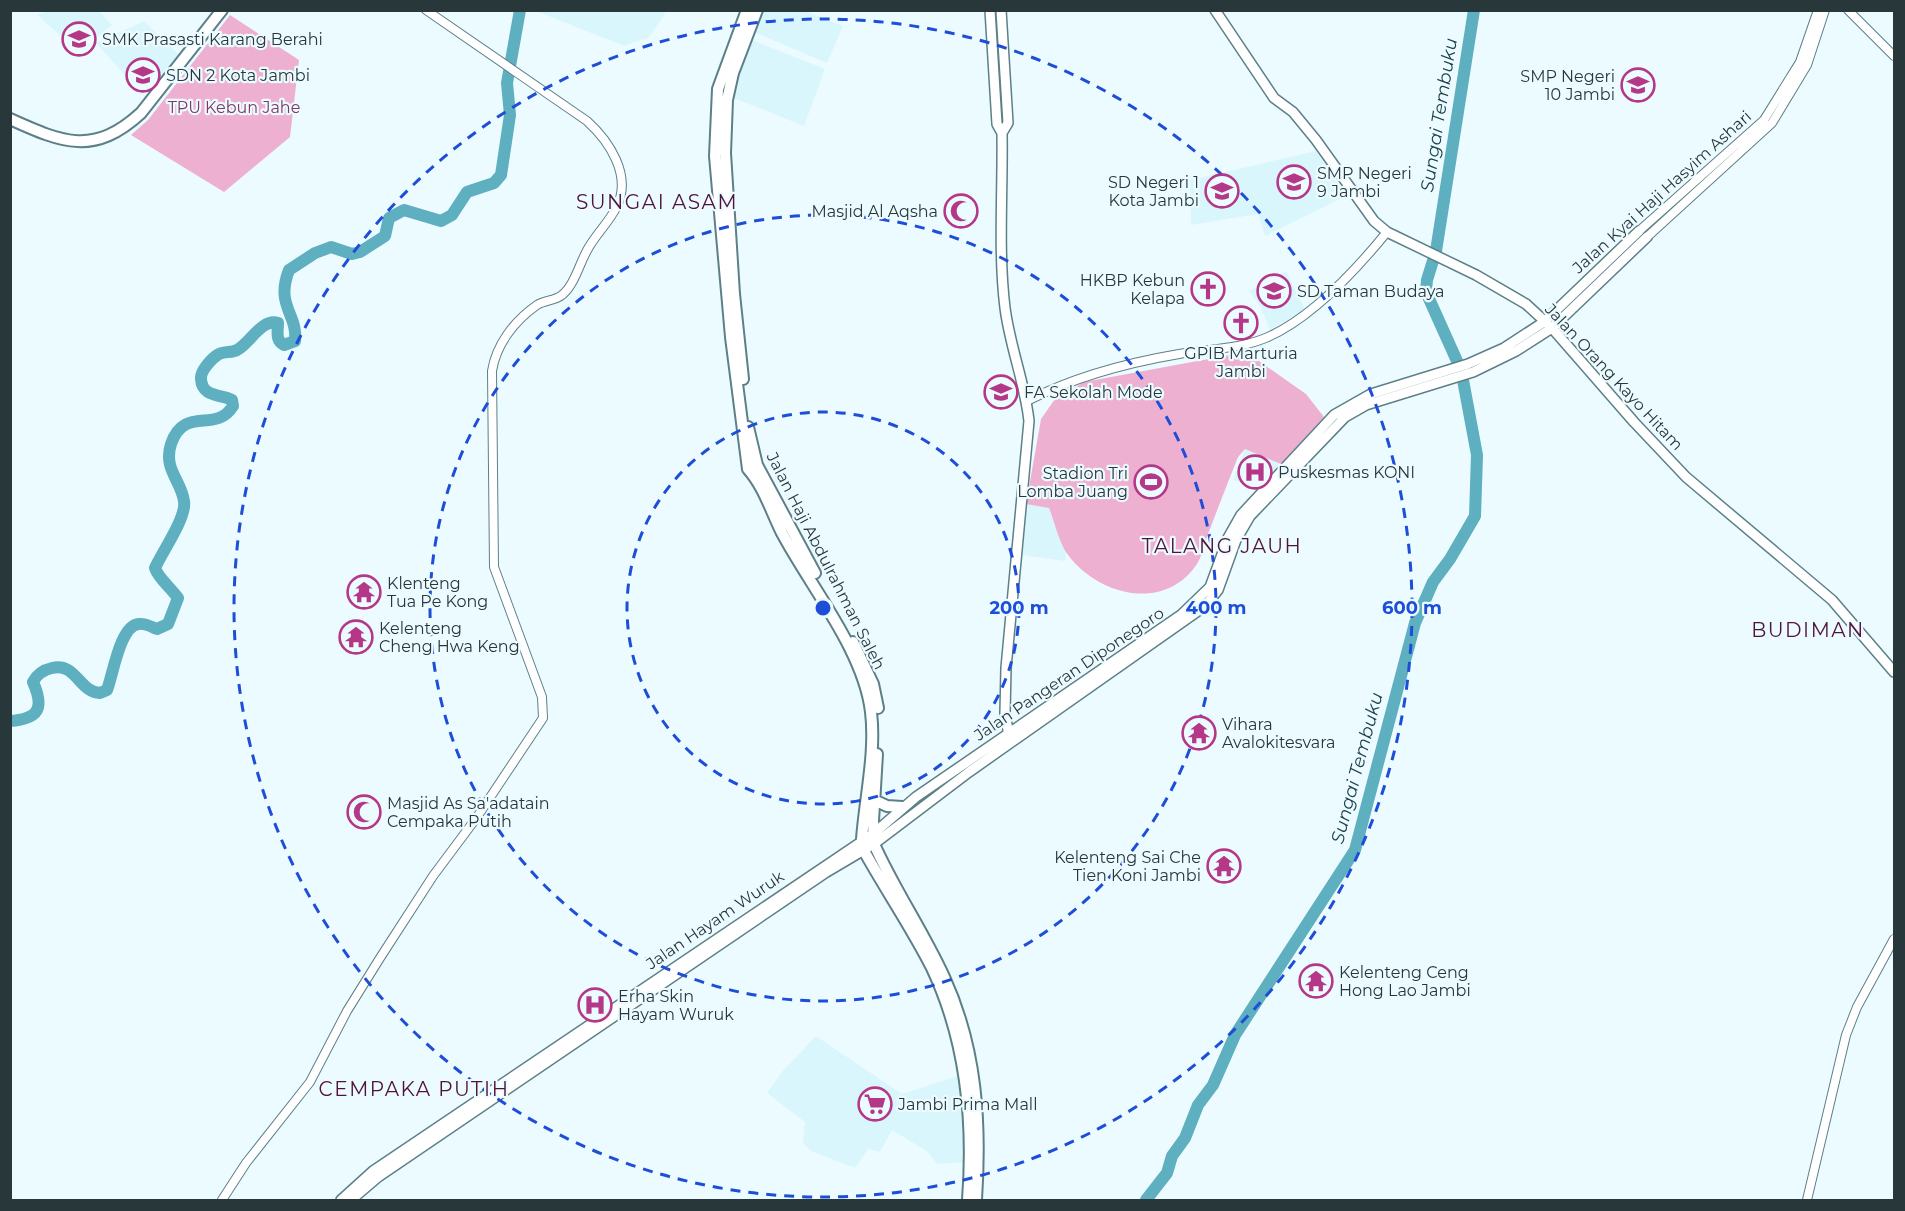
<svg xmlns="http://www.w3.org/2000/svg" width="1905" height="1211" font-family="Montserrat,sans-serif">
  <style>
    .built { fill: #daf6fd }
    .green { fill: #edb0d1 }
    .lines { fill: none; stroke-linecap: round; stroke-linejoin: round }
    .river { stroke: #5eafbf; stroke-width: 12 }
    .tertiary-casing { stroke: #5c8087; stroke-width: 10 }
    .secondary-casing { stroke: #5c8087; stroke-width: 12 }
    .trunk-casing { stroke: #5c8087; stroke-width: 14 }
    .tertiary { stroke: #fff; stroke-width: 8 }
    .secondary { stroke: #fff; stroke-width: 9 }
    .trunk { stroke: #fff; stroke-width: 10 }
    .ring { fill: none; stroke: #1d4ed8; stroke-width: 3; stroke-dasharray: 10 8 }
    .labels { text-anchor: middle; dominant-baseline: central; stroke-width: 4.5; stroke-linejoin: round; paint-order: stroke }
    .poi-label { font-size: 16px; fill: #28373a; stroke: #ecfbff; text-anchor: start }
    .park-label { font-size: 16px; fill: #803863; stroke: #ecfbff }
    .street-label { font-size: 16px; fill: #28373a; stroke: #ecfbff }
    .water-label { font-size: 18px; font-style: italic; fill: #1d434b; stroke: #ecfbff }
    .quarter-label { font-size: 20px; letter-spacing: 1.5px; fill: #50143b; stroke: #ecfbff }
    .centre { fill: #1d4ed8; stroke: #ecfbff; stroke-width: 3 }
    .ring-label { font-size: 18px; text-anchor: middle; font-weight: bold; fill: #1d4ed8; stroke: #ecfbff; stroke-width: 4.5; stroke-linejoin: round; paint-order: stroke }
  </style>
  <rect width="100%" height="100%" fill="#ecfbff"/>
  <path class="built" d="M50,10l49,1 13,14 -33,27 -42,-37z
    M664,10l1,4 -16,23 -25,9 -88,-35z
    M762,11h43l38,15 -16,37 -73,-31z
    M144,21l36,35 -38,38 -46,-51z
    M752,40l73,29 -21,57 -73,-29z
    M1316,151l30,45 -81,40 -7,-22 -67,11 -1,-45z
    M1286,271l19,38 -35,21 -10,-24 -11,-15z
    M1245,449l36,15 -25,25 -23,-9z
    M1026,504l23,4 17,45 -1,8 -44,-6z
    M816,1036l86,58 55,-18 3,9 6,-2 4,79 -33,2 -9,-12 -36,-22 -12,22 -12,-3 -13,19 -44,-17 -8,-8 2,-21 -38,-29 15,-21z"/>
  <path class="green" d="M230,15l69,45 -9,77 -66,55 -93,-57 17,-15z
    M1246,352l60,42 18,23 -43,47 -36,-15 -7,8c-10,25 -20,51 -30,77 -3,10 -6,22 -11,30 -33,49 -99,31 -129,-9 -9,-12 -13,-32 -19,-47l-23,-4 15,-85 14,-20 29,-17z"/>
  <g class="lines">
    <path class="river" d="M1457,361l-31,-69 1,-12 9,-29 38,-241
      M10,721c28,-2 35,-12 23,-39 4,-8 10,-12 19,-14 24,-6 27,24 48,25l7,-3c6,-15 13,-65 32,-66 6,-1 13,3 18,5l11,-5 10,-26c-7,-10 -20,-20 -23,-30 7,-16 32,-51 29,-67 -3,-21 -21,-32 -13,-57 13,-39 45,-10 62,-38l-1,-6c-10,-6 -30,-2 -31,-21 -1,-8 11,-21 18,-25 6,-3 13,-1 18,-4 13,-7 25,-32 41,-27 0,9 -3,17 6,22l11,-4c3,-27 -20,-35 -6,-71l26,-17 16,-6 21,7 8,-2 25,-16 4,-18 15,-8 37,11 11,-6 15,-23 27,-9 7,-8 9,-60 -3,-32 13,-73
      M1146,1200l21,-27 5,-17 13,-18 13,-33 15,-20 22,-50 120,-185 60,-227 18,-41 17,-23 25,-43 2,-61 -14,-75"/>
    <defs>
      <path id="tertiary" d="M1848,10l46,46
        M1639,231l125,-111 36,-58 18,-52
        M1647,237l125,-114 35,-58 18,-55
        M1027,401c47,-24 99,-38 152,-47 29,-5 62,-5 89,-17 45,-20 88,-67 119,-105
        M222,1200l24,-37 64,-81 37,-71 33,-53 53,-82 44,-59 66,-99 -1,-21 -48,-130 -2,-196c4,-26 22,-50 45,-66 7,-5 18,-4 25,-10 13,-10 18,-34 27,-48 8,-14 21,-26 28,-41 15,-31 -8,-65 -30,-85l-161,-111
        M1807,1200l39,-165 11,-28 37,-68"/>
      <path id="secondary" d="M990,10l7,114 5,9c1,58 -4,118 3,175 5,39 20,75 24,113l-23,247 -1,45 4,23
        M1001,10l7,113 -6,10
        M1215,10l59,88 19,14 23,28 58,81 13,11 89,43 50,29 26,24 82,94 52,55 146,123 62,72
        M341,1200l32,-29 500,-337 43,-37 265,-182 29,-28 18,-49 13,-23 93,-100 37,-21 97,-30 36,-16 40,-26 95,-91
        M351,1200l27,-23 447,-304 49,-29 95,-72 236,-166 13,-16 18,-50 14,-24 95,-99 21,-12 107,-33 43,-21 36,-23 95,-91"/>
      <path id="trunk" d="M747,10l-29,79 -3,67 16,181 17,132c16,18 23,42 34,64 28,53 82,118 89,179 5,41 -6,86 -9,127l1,10c22,40 49,79 69,119 35,74 42,153 36,232
        M10,119c53,24 84,37 131,-6l81,-103
        M743,379l-9,-85 -9,-141 2,-53 6,-27 24,-63
        M748,427l9,38 58,108
        M853,642l20,42 5,24
        M877,754l-4,67 1,23c20,45 49,87 70,133 33,72 37,146 32,223
        M874,800l13,6 15,1"/>
    </defs>
    <use href="#tertiary" class="tertiary-casing"/>
    <use href="#secondary" class="secondary-casing"/>
    <use href="#trunk" class="trunk-casing"/>
    <use href="#tertiary" class="tertiary"/>
    <use href="#secondary" class="secondary"/>
    <use href="#trunk" class="trunk"/>
  </g>
  <g class="ring">
    <circle cx="823" cy="608" r="196"/>
    <circle cx="823" cy="608" r="393"/>
    <circle cx="823" cy="608" r="589"/>
  </g>
  <defs>
    <symbol id="school-ring" viewBox="-11 -11 22 22"><circle r="9.5" fill="#ecfbff" stroke="#b53888" stroke-width="1.5"/><path d="M0-5L7-2L0 1L-7-2ZM-4 1L0 2.5L4 1V4Q0 6-4 4Z" fill="#b53888"/></symbol>
    <symbol id="mosque-ring" viewBox="-11 -11 22 22"><circle r="9.5" fill="#ecfbff" stroke="#b53888" stroke-width="1.5"/><path d="M3.5-4.9A6 6 0 1 0 3.5 4.9A5 5 0 1 1 3.5-4.9Z" fill="#b53888"/></symbol>
    <symbol id="church-ring" viewBox="-11 -11 22 22"><circle r="9.5" fill="#ecfbff" stroke="#b53888" stroke-width="1.5"/><path d="M-1.2-6h2.4v3.5h3.3v2.4h-3.3V6h-2.4V-.1h-3.3v-2.4h3.3Z" fill="#b53888"/></symbol>
    <symbol id="university-ring" viewBox="-11 -11 22 22"><circle r="9.5" fill="#ecfbff" stroke="#b53888" stroke-width="1.5"/><path d="M0-5L7-2L0 1L-7-2ZM-4 1L0 2.5L4 1V4Q0 6-4 4Z" fill="#b53888"/></symbol>
    <symbol id="hospital-ring" viewBox="-11 -11 22 22"><circle r="9.5" fill="#ecfbff" stroke="#b53888" stroke-width="1.5"/><path d="M-5-5h3v3.5h4V-5h3V5h-3V1.5h-4V5h-3Z" fill="#b53888"/></symbol>
    <symbol id="stadium-ring" viewBox="-11 -11 22 22"><circle r="9.5" fill="#ecfbff" stroke="#b53888" stroke-width="1.5"/><path d="M0-5a6.5 5 0 1 0 0 10a6.5 5 0 1 0 0-10ZM-3.5-1.8h7v3.6h-7Z" fill="#b53888"/></symbol>
    <symbol id="temple-ring" viewBox="-11 -11 22 22"><circle r="9.5" fill="#ecfbff" stroke="#b53888" stroke-width="1.5"/><path d="M0-6L5-2H3V0L6.5 2.5H4V6H1.5V3h-3V6H-4V2.5H-6.5L-3 0V-2H-5Z" fill="#b53888"/></symbol>
    <symbol id="supermarket-ring" viewBox="-11 -11 22 22"><circle r="9.5" fill="#ecfbff" stroke="#b53888" stroke-width="1.5"/><path d="M-6-5.5h2.5l.6 2H6L4.5 2H-2.5L-4.4-4H-6ZM-1.5 3.2a1.3 1.3 0 1 0 .1 0ZM3 3.2a1.3 1.3 0 1 0 .1 0Z" fill="#b53888"/></symbol>
  </defs>
  <g fill-rule="evenodd">
    <use href="#school-ring" x="60" y="20" width="38" height="38"/>
    <use href="#school-ring" x="124" y="56" width="38" height="38"/>
    <use href="#school-ring" x="1619" y="66" width="38" height="38"/>
    <use href="#school-ring" x="1275" y="163" width="38" height="38"/>
    <use href="#school-ring" x="1203" y="172" width="38" height="38"/>
    <use href="#mosque-ring" x="942" y="192" width="38" height="38"/>
    <use href="#church-ring" x="1189" y="270" width="38" height="38"/>
    <use href="#school-ring" x="1255" y="272" width="38" height="38"/>
    <use href="#church-ring" x="1222" y="304" width="38" height="38"/>
    <use href="#university-ring" x="982" y="373" width="38" height="38"/>
    <use href="#hospital-ring" x="1236" y="453" width="38" height="38"/>
    <use href="#stadium-ring" x="1132" y="463" width="38" height="38"/>
    <use href="#temple-ring" x="345" y="573" width="38" height="38"/>
    <use href="#temple-ring" x="337" y="618" width="38" height="38"/>
    <use href="#temple-ring" x="1180" y="714" width="38" height="38"/>
    <use href="#mosque-ring" x="345" y="793" width="38" height="38"/>
    <use href="#temple-ring" x="1205" y="847" width="38" height="38"/>
    <use href="#temple-ring" x="1297" y="962" width="38" height="38"/>
    <use href="#hospital-ring" x="576" y="986" width="38" height="38"/>
    <use href="#supermarket-ring" x="856" y="1085" width="38" height="38"/>
  </g>
  <g class="labels">
    <g class="poi-label">
      <text x="102" y="39">SMK Prasasti Karang Berahi</text>
      <text x="166" y="75">SDN 2 Kota Jambi</text>
      <text x="1615" y="76" text-anchor="end">SMP Negeri<tspan x="1615" dy="18">10 Jambi</tspan></text>
      <text x="1317" y="173">SMP Negeri<tspan x="1317" dy="18">9 Jambi</tspan></text>
      <text x="1199" y="182" text-anchor="end">SD Negeri 1<tspan x="1199" dy="18">Kota Jambi</tspan></text>
      <text x="938" y="211" text-anchor="end">Masjid Al Aqsha</text>
      <text x="1185" y="280" text-anchor="end">HKBP Kebun<tspan x="1185" dy="18">Kelapa</tspan></text>
      <text x="1297" y="291">SD Taman Budaya</text>
      <text x="1241" y="353" text-anchor="middle">GPIB Marturia<tspan x="1241" dy="18">Jambi</tspan></text>
      <text x="1024" y="392">FA Sekolah Mode</text>
      <text x="1278" y="472">Puskesmas KONI</text>
      <text x="1128" y="473" text-anchor="end">Stadion Tri<tspan x="1128" dy="18">Lomba Juang</tspan></text>
      <text x="387" y="583">Klenteng<tspan x="387" dy="18">Tua Pe Kong</tspan></text>
      <text x="379" y="628">Kelenteng<tspan x="379" dy="18">Cheng Hwa Keng</tspan></text>
      <text x="1222" y="724">Vihara<tspan x="1222" dy="18">Avalokitesvara</tspan></text>
      <text x="387" y="803">Masjid As Sa'adatain<tspan x="387" dy="18">Cempaka Putih</tspan></text>
      <text x="1201" y="857" text-anchor="end">Kelenteng Sai Che<tspan x="1201" dy="18">Tien Koni Jambi</tspan></text>
      <text x="1339" y="972">Kelenteng Ceng<tspan x="1339" dy="18">Hong Lao Jambi</tspan></text>
      <text x="618" y="996">Erha Skin<tspan x="618" dy="18">Hayam Wuruk</tspan></text>
      <text x="898" y="1104">Jambi Prima Mall</text>
    </g>
    <g class="park-label">
      <text x="234" y="107">TPU Kebun Jahe</text>
    </g>
    <g class="street-label">
      <text transform="translate(1662 192) rotate(-42)">Jalan Kyai Haji Hasyim Ashari</text>
      <text transform="translate(1614 377) rotate(47)">Jalan Orang Kayo Hitam</text>
      <text transform="translate(826 561) rotate(63)">Jalan Haji Abdulrahman Saleh</text>
      <text transform="translate(1069 674) rotate(-34)">Jalan Pangeran Diponegoro</text>
      <text transform="translate(715 920) rotate(-34)">Jalan Hayam Wuruk</text>
    </g>
    <g class="water-label">
      <text transform="translate(1439 115) rotate(-81)">Sungai Tembuku</text>
      <text transform="translate(1357 768) rotate(-75)">Sungai Tembuku</text>
    </g>
    <g class="quarter-label">
      <text x="657" y="202">SUNGAI ASAM</text>
      <text x="1222" y="546">TALANG JAUH</text>
      <text x="1808" y="630">BUDIMAN</text>
      <text x="414" y="1089">CEMPAKA PUTIH</text>
    </g>
  </g>
  <circle cx="823" cy="608" r="9" class="centre"/>
  <g class="ring-label">
    <text x="1019" y="614">200 m</text>
    <text x="1216" y="614">400 m</text>
    <text x="1412" y="614">600 m</text>
  </g>
  <rect width="1905" height="1211" fill="none" stroke="#28373a" stroke-width="24"/>
</svg>
